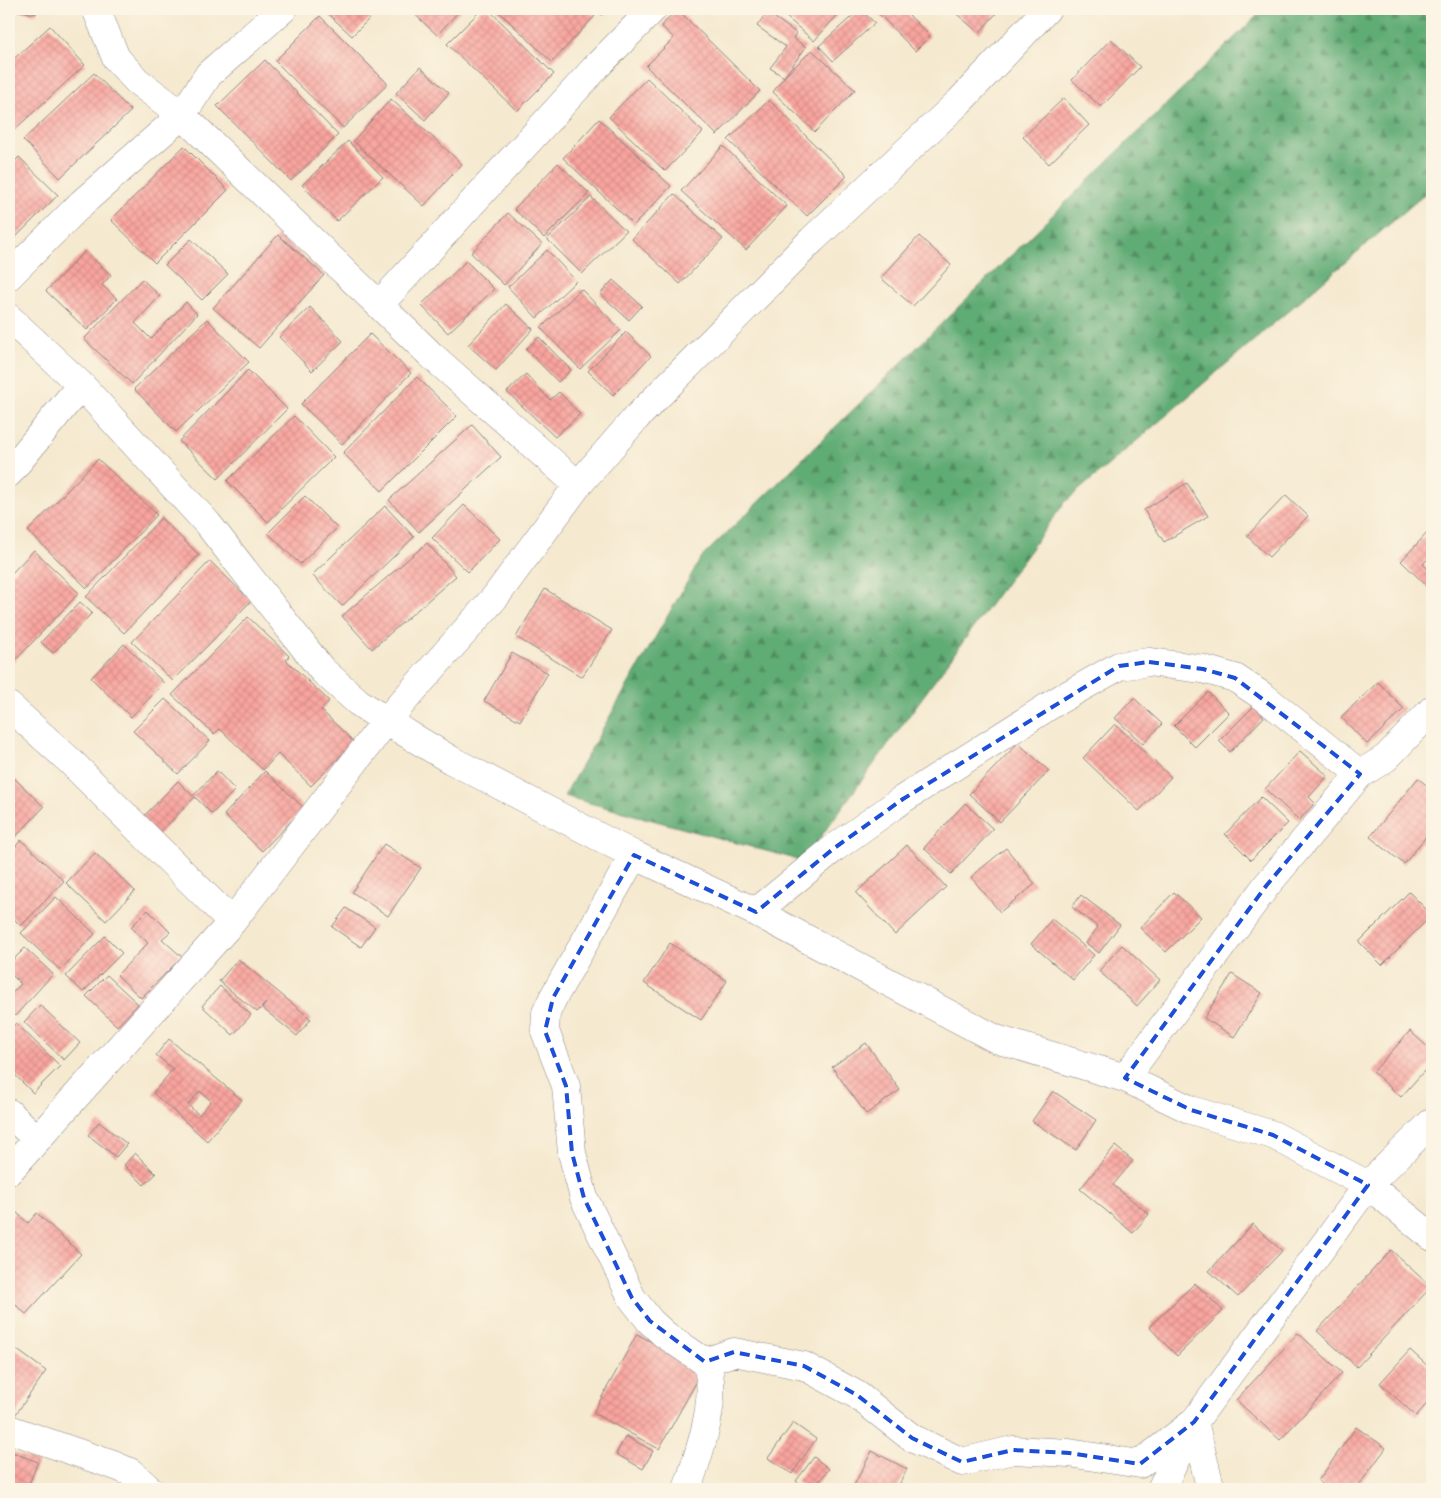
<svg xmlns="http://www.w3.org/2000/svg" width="1441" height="1498" font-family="'Libre Caslon Text',serif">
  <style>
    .forest { fill: url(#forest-firs); stroke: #416758 }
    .building { fill: url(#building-cross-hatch); fill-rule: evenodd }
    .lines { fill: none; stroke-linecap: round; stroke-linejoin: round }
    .minor-casing { stroke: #8c8685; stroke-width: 29 }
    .minor { stroke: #fff; stroke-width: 28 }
    .marked { fill: none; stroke: #1d4ed8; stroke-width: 4; stroke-dasharray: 10 6; stroke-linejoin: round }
  </style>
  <defs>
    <pattern id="forest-firs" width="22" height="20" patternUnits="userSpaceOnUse" patternTransform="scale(1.25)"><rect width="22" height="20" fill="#60ac75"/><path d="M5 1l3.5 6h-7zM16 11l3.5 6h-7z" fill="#4f8c61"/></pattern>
    <pattern id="building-cross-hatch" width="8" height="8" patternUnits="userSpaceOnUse" patternTransform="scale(1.25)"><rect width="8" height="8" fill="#f9a49e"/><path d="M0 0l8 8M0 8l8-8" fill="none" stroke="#d58d89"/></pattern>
  </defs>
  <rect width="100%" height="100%" fill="#fcf5e5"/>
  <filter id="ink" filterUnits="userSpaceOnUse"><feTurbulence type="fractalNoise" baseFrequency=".02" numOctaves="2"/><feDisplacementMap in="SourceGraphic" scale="10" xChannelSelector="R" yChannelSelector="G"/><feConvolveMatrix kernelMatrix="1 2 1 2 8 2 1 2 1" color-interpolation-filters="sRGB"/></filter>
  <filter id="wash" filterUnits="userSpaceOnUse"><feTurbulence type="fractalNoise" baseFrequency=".0096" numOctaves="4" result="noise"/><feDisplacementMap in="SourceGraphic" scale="20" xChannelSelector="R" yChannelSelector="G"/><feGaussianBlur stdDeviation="1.12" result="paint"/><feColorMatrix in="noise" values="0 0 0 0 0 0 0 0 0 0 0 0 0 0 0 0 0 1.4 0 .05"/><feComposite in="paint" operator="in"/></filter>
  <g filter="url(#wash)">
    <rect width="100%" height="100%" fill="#f5e9cf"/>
    <path class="forest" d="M1264,9h168v179l-367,314 -262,359 -239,-65 137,-238z"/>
    <g id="blocks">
      <path class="building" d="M9,9h28l-1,5z
        M323,9h56l-27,27z
        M409,9h52l-24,26z
        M482,9h6l66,65 -37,37 -70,-67z
        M496,9h91l8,7 -43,46z
        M596,9h12l-6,6z
        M677,9l83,82 -43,44 -71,-69 28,-28 -13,-12z
        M777,9h66l-29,32z
        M860,9l15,14 -42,38 -14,-15z
        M874,9h29l27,27 -15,15z
        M954,9h46l-21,24 -27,-23z
        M767,12l29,21 -3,5 13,9 -22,30 -14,-9 16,-21 -29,-21z
        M320,16l68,68 -45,44 -68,-67z
        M50,26l35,39 -72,66 -4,-4v-64z
        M1111,39l29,28 -39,40 -29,-27z
        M812,50l43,40 -40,42 -42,-40 11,-15z
        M265,60l73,75 -47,46 -74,-75z
        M420,67l29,26 -24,27 -29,-27z
        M94,73l37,38 -71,67 -37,-38z
        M647,78l56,54 -38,39 -56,-54z
        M1064,98l25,27 -40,39 -26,-27z
        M391,99l71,65 -38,42 -71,-65z
        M769,100l78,76 -40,40 -79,-76z
        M599,119l72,67 -37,39 -71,-67z
        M348,141l35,36 -46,44 -35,-36z
        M184,146l44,44 -73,73 -44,-43z
        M723,146l64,60 -41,44 -65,-59z
        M19,157l39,38 -49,49v-77z
        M558,163l31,30 -45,45 -30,-29z
        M674,194l49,45 -43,45 -48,-45z
        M591,197l35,34 -44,43 -35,-35z
        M508,213l34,31 -38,41 -33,-32z
        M278,235l46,40 -65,73 -46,-40z
        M919,236l32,29 -38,41 -32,-28z
        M191,239l37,35 -26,26 -37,-35z
        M547,250l29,31 -39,37 -29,-31z
        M85,251l26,24 -9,10 15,14 -30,31 -41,-39z
        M466,261l28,28 -46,44 -27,-28z
        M142,279l18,17 -25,27 16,16 35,-37 11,12 -65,70 -48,-45z
        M613,280l29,26 -13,14 -29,-26z
        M581,289l40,41 -41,39 -39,-41z
        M506,304l27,25 -37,41 -28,-25z
        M310,307l33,34 -31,30 -33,-34z
        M207,319l42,43 -73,70 -42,-43z
        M626,332l25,24 -38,39 -25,-24z
        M370,334l41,39 -69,71 -41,-40z
        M539,337l32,33 -13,12 -32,-33z
        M248,370l39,39 -69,70 -39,-38z
        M526,374l24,26 9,-8 21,22 -25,23 -48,-45z
        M417,377l40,39 -75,75 -39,-38z
        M294,416l40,41 -66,65 -41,-41z
        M472,425l29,32 -82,75 -30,-32z
        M98,459l59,56 -70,73 -59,-57z
        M1187,483l21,33 -44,26 -20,-32z
        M1286,495l22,21 -39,41 -22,-21z
        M305,496l32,32 -37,36 -32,-31z
        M464,505l36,34 -32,33 -36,-34z
        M385,506l29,31 -72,69 -30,-31z
        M161,518l38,37 -75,78 -38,-36z
        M1429,531l3,4v20l-9,9 9,9 -1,17 -30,-29z
        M427,543l29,33 -84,73 -30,-33z
        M34,550l45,43 -70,74v-91z
        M210,561l41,40 -78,80 -41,-39z
        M545,589l67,41 -30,47 -66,-40z
        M80,602l12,11 -39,40 -12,-11z
        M248,617l41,39 -3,4 43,41 -8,9 33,32 -43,44 -33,-32 -15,16 -43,-41 -6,5 -42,-39z
        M124,644l40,39 -33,34 -40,-39z
        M512,653l36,20 -28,48 -36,-20z
        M1378,682l26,27 -37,35 -26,-27z
        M1208,692l21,21 -34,34 -21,-21z
        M1134,698l28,26 -19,20 -28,-26z
        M165,699l45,42 -32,33 -45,-43z
        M1254,706l10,11 -34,35 -11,-11z
        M1115,724l56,53 -32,34 -56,-53z
        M1018,743l31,28 -49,51 -31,-28z
        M1300,751l28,25 -19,21 6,6 -16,17 -34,-31z
        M217,771l18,19 -23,24 -17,-17 -38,39 -17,-16 38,-39 15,15z
        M265,771l39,37 -42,43 -38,-36z
        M9,773l35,34 -35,37z
        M1418,778l14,12v39l-28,35 -34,-27z
        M1261,797l27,26 -37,37 -26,-26z
        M965,803l28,26 -42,45 -27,-26z
        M21,840l43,41 -43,45 -12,-12v-60z
        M384,844l37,24 -33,48 -36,-24z
        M907,845l39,42 -51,48 -39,-42z
        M1006,848l29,36 -35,28 -29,-35z
        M95,853l40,38 -29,30 -40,-38z
        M1174,892l27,25 -35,35 -26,-24z
        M1409,892l23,23 -50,50 -23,-23z
        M1081,895l39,30 -21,28 -13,-10 12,-16 -26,-20z
        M56,897l39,37 -35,36 -39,-37z
        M346,908l29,19 -14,20 -29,-20z
        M148,910l22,22 -8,7 20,18 -41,41 -24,-23 31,-32 -17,-16z
        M1052,919l42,36 -21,25 -42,-36z
        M105,936l17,17 -39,39 -17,-16z
        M670,943l57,38 -26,39 -57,-37z
        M1122,945l38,35 -23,26 -38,-35z
        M25,948l28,26 -38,42 -6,-5v-15l12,-12 -12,-12v-8z
        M238,959l73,60 -14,17 -35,-28 4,-5 -9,9 -38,-31z
        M1232,974l30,19 -28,44 -30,-19z
        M107,975l31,29 -21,22 -31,-30z
        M220,986l31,29 -18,20 -31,-29z
        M40,1005l40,38 -16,17 -40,-38z
        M16,1023l44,43 -27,27 -24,-24v-39z
        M1410,1031l22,20v11l-31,35 -28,-25z
        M169,1039l73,61 -35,41 -54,-48 20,-24 -17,-14zM200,1091l11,10 -12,14 -11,-10z
        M866,1043l34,47 -34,24 -34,-47z
        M1053,1091l43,29 -20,30 -44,-29z
        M99,1122l28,22 -11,13 -28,-22z
        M1115,1146l18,15 -20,24 36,29 -16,19 -53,-44z
        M135,1153l21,21 -12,11 -20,-20z
        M16,1212l12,11 9,-10 44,41 -55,60 -17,-15v-79z
        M1253,1224l29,27 -44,46 -29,-26z
        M1391,1250l40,37 -74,80 -40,-36z
        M1195,1283l28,28 -46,45 -28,-29z
        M1298,1333l44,40 -62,67 -44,-40z
        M637,1334l66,36 -44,79 -66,-36z
        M9,1344l37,27 -37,53z
        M1410,1350l22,20v28l-16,18 -36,-33z
        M793,1423l23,16 -24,35 -24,-16z
        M1356,1427l30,21 -30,41h-27l-11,-8z
        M626,1436l27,15 -10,18 -27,-15z
        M9,1451l29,11 -11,27h-18z
        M872,1451l35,18 -10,20h-45z
        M814,1457l15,12 -16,20h-6l-11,-8z"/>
    </g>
  </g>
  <g filter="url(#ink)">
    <use href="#blocks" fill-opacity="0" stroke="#8c8685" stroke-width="1"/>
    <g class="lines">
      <defs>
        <path id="minor" d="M96,9l20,49 21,23 45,34 249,240 147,130
          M9,276l73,-73 100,-88 27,-41 74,-65
          M379,305l218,-239 56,-57
          M9,318l72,67 127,139 114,146 36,32 28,19 65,39 183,95 122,57 240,127 129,39 66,32 82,25 95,50 64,52
          M9,473l72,-88
          M9,706l61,55 162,161
          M634,855l-81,143 -7,15 -1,18 21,55 6,67 12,45 48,100 18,23 14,13 41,28c16,31 -7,95 -18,127
          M756,912l77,-63 70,-50 154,-98 62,-35 30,-4 54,7 32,9 29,19 96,77
          M1125,1078l141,-192 94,-112 26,-16 46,-48
          M9,1113l28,26
          M9,1171l223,-249 154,-201 110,-125 82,-111 58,-67 176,-178 148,-139 87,-92
          M705,1362l29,-10 70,14 53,29 55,43 50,24 51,-12 56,3 71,11 54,-42 16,64 3,3
          M9,1429l107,37 14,6 19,17
          M1161,1489l33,-67 174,-237 64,-63"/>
      </defs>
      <use href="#minor" class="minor-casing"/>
      <use href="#minor" class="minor"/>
    </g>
  </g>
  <path class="marked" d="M1149,662l54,7 32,9 125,96 -94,112 -141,192 66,32 82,25 95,50 -174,237 -54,42 -71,-11 -56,-3 -51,12 -50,-24 -55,-43 -53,-29 -70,-14 -29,10 -55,-41 -18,-23 -48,-100 -12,-45 -6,-67 -21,-55 8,-33 81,-143 122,57 77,-63 70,-50 216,-133z"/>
  <rect width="1441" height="1498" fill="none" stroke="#fcf5e5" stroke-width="30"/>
</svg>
